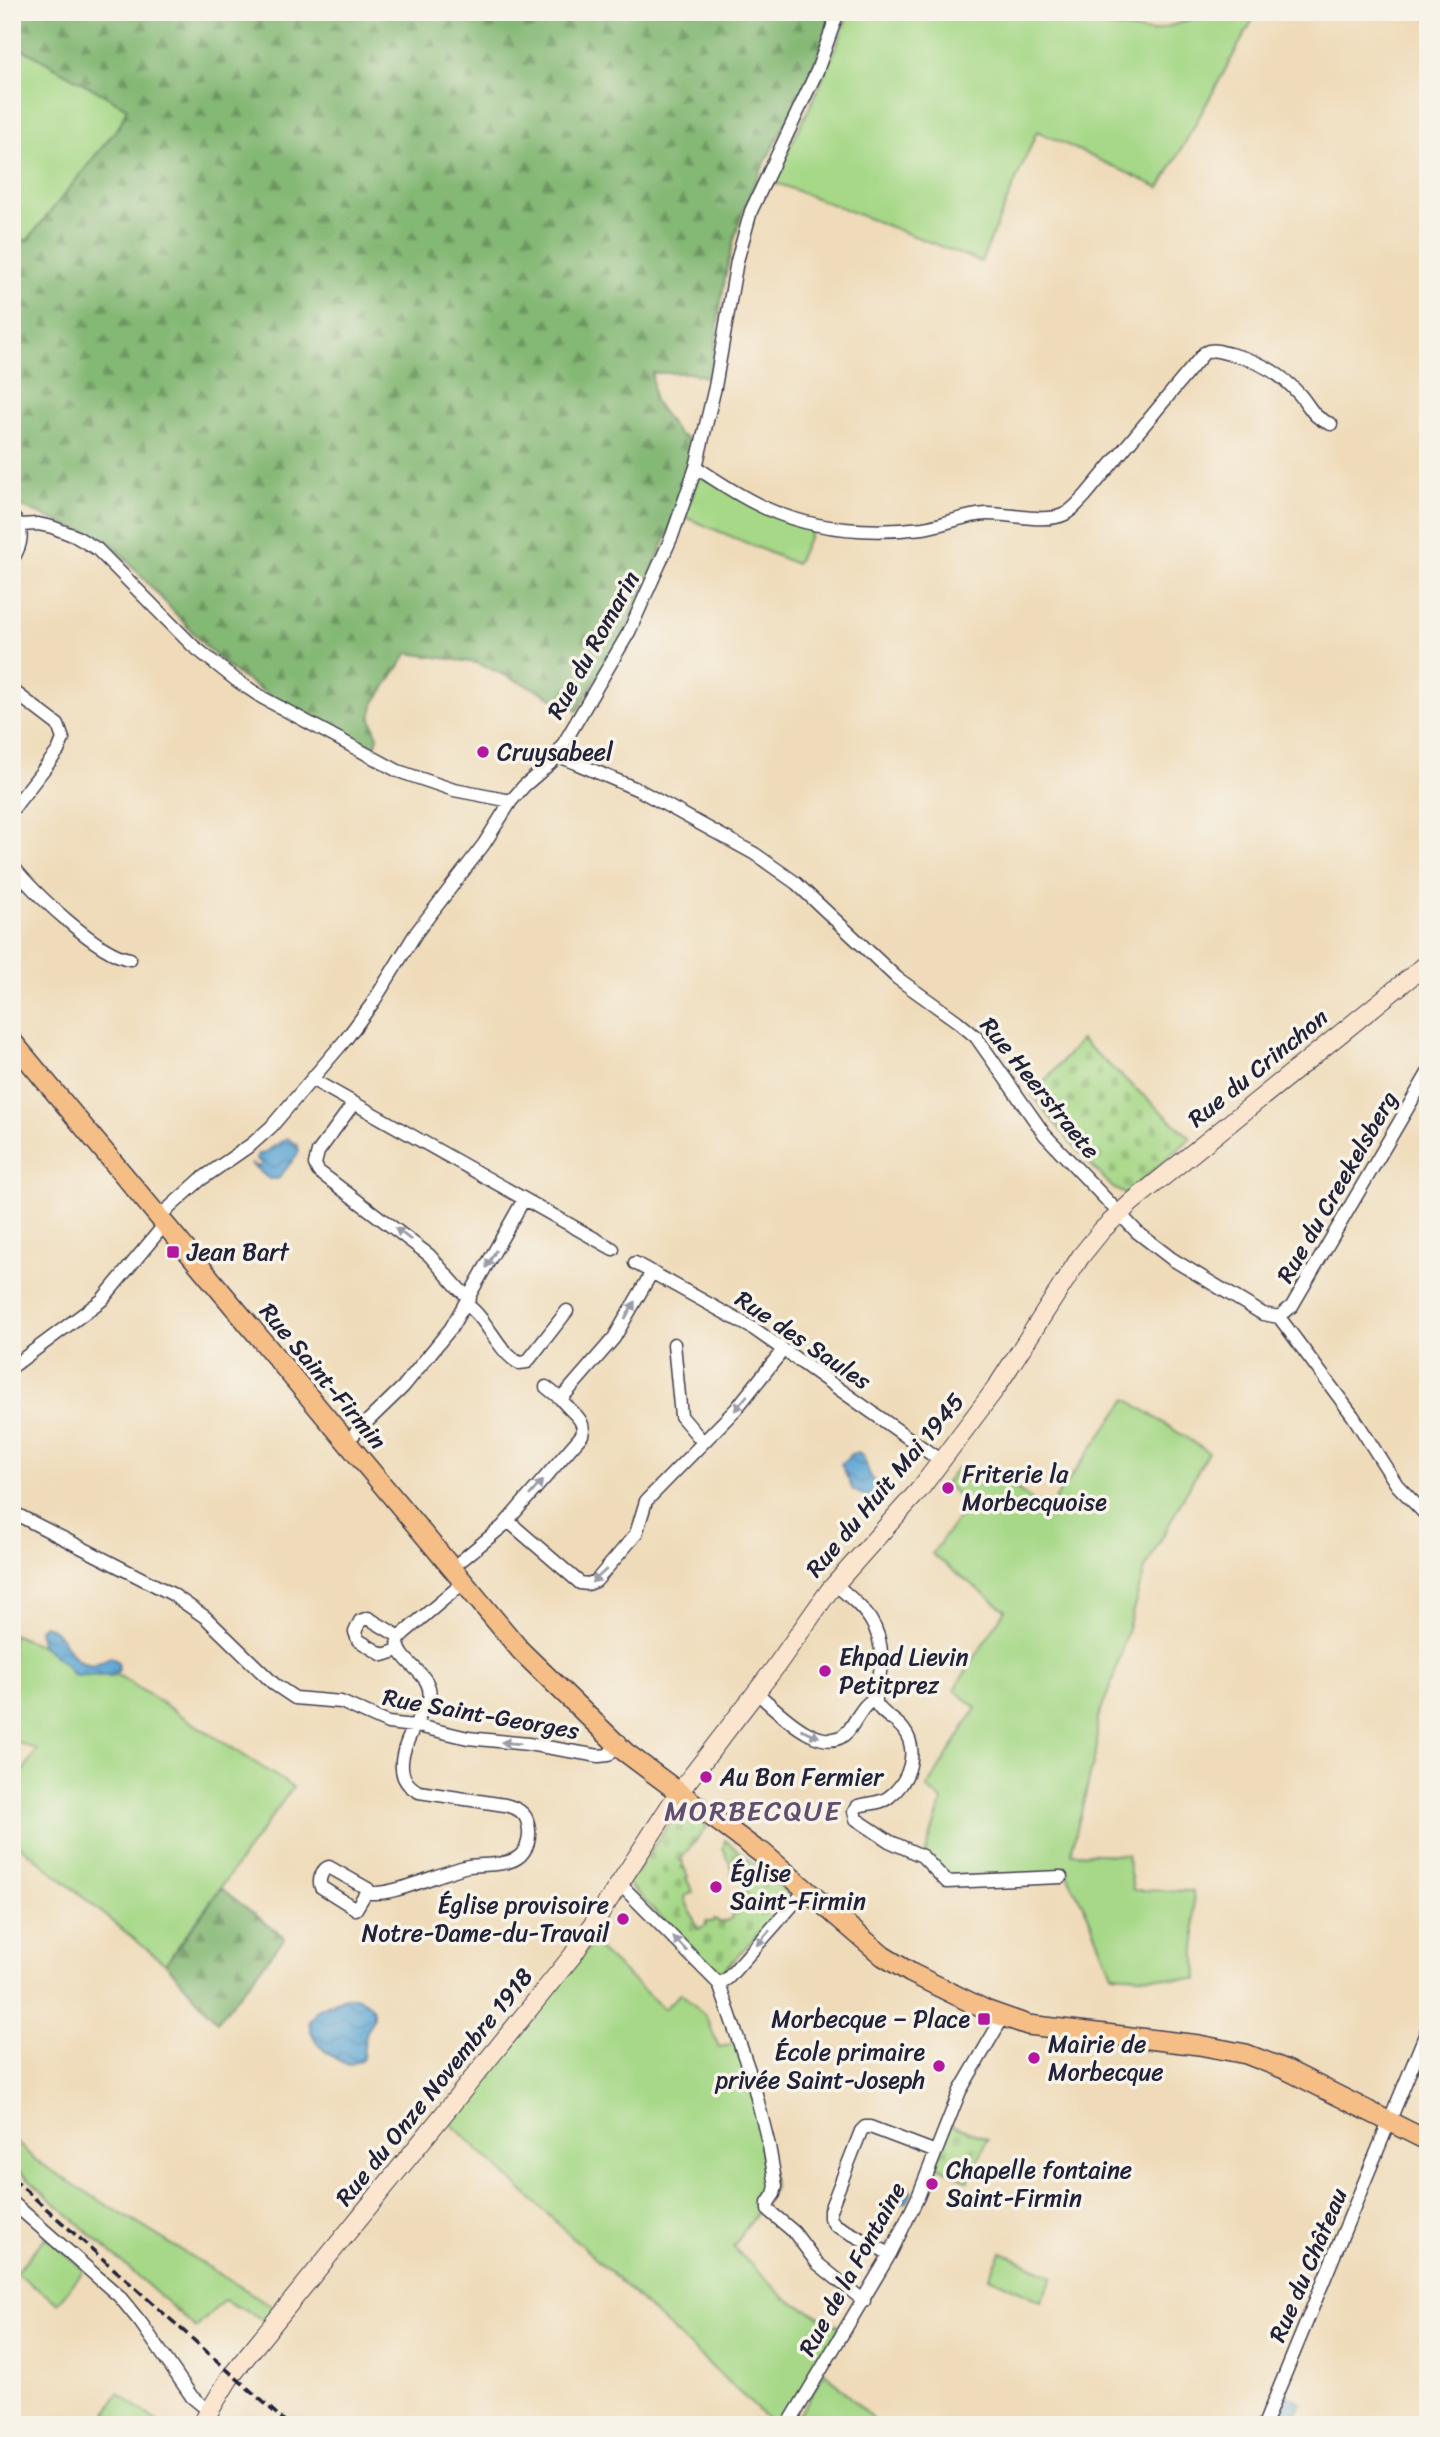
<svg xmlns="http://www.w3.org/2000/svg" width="1440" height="2437" font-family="Sriracha,sans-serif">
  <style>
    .green { fill: #a6d887; stroke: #647d61; stroke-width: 2 }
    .forest { fill: url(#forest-firs); stroke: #536d58; stroke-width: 2 }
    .cemetery { fill: url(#cemetery-stones); stroke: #647d61; stroke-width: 2 }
    .water { fill: url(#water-waves); stroke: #3f6488; stroke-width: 2 }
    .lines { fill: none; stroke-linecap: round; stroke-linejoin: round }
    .stream { stroke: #5ca5d4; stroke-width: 3.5 }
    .street-casing { stroke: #413e4e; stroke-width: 15 }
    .secondary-casing { stroke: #413e4e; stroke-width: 20 }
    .primary-casing { stroke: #413e4e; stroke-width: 22 }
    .street { stroke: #fff; stroke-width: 12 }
    .secondary { stroke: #fbe5cf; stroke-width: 18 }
    .primary { stroke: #f6be87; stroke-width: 19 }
    .rail { stroke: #22223b; stroke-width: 3.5; stroke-dasharray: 10 5; stroke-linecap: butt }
    .oneway { fill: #9c9ca7 }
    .poi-dot { fill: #b5179e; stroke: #f7f3e8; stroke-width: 2.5 }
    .labels { text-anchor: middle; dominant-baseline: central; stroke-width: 7; stroke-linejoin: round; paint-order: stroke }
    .street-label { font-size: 24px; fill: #22223b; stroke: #f7f3e8 }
    .poi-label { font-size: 24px; fill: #22223b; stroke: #f7f3e8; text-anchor: start }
    .quarter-label { font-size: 28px; letter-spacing: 2px; fill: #614e70; stroke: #f7f3e8 }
  </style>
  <defs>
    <pattern id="forest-firs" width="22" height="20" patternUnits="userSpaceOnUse" patternTransform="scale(1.75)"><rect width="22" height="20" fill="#84b874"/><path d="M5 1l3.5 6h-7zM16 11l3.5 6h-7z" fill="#6c9560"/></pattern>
    <pattern id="cemetery-stones" width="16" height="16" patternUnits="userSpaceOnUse" patternTransform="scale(1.75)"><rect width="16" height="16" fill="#a6d887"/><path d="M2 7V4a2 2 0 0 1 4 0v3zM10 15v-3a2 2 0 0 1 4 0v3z" fill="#8fb975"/></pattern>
    <pattern id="water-waves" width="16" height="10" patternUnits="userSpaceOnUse" patternTransform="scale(1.75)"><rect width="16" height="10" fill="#5ca5d4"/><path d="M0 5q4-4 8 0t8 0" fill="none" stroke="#4c86ad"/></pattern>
  </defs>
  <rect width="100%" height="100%" fill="#f7f3e8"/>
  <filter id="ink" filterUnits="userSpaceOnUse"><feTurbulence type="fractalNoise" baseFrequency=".0143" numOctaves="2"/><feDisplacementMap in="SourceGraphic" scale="14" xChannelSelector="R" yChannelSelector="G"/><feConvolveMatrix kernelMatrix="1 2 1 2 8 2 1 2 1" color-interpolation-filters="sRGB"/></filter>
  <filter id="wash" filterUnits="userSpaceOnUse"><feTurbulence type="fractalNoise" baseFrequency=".00686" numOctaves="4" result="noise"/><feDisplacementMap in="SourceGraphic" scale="28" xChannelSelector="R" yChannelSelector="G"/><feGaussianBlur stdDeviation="1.57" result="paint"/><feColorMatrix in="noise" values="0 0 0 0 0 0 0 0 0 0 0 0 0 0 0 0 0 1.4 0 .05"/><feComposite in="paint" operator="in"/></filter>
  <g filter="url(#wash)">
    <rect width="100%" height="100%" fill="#efdbb9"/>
    <path class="green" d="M849,12h144l159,20 62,-20h43l-97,176 -123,-57 -56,131 -199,-77 -12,-2c31,-55 58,-111 79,-171z
      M12,43l115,65 -7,17 -93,116 -15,-5z
      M699,476l114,53 -17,35 -111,-47z
      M1127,1399l81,53 -63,117 -33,114 -15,37v27l-26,106 56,2 6,35 60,1 4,89 -85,-6 -24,-59 -22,-42 -115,4 -26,-23 17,-53 -15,-13 49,-80 -22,-18 51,-80 -73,-56 36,-50 -23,-20 12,-16 24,17 10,-14 56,39z
      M12,1634l109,43 172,110 -128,177 -153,-125v-51l25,-38 -25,-10z
      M592,1943l72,66 17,-16 24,22 14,32 18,-3 15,47 22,97 -41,59 52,51 55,29 -57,98h-9l-325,-303 72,-87z
      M12,2138l22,21 39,25 202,124 -9,13 -42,-21 -28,28 -184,-163z
      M46,2237l38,33 -26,33 -43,-30z
      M1001,2252l52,24 -12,25 -52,-24z
      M825,2372l54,53h-86z
      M118,2393l44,32h-45l-12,-8z"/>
    <path class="forest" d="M12,12h819c-14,71 -62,130 -87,197 -20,53 -26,113 -33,169l-22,-5h-37l2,28 24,33 20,11 -28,84 -40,92 -53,90 -35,-19 -65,-29 -69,-10 -34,51 -3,14 7,20 -5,14 -93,-50 -45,-29 -27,-24 -97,-106 -99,-40v-267l15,5 93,-116 7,-17 -115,-65z
      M221,1888l64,50 -68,84 -51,-58z"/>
    <path class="cemetery" d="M1081,1040l110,98 -66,56 -12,-6 -36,-38 -45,-55z
      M681,1806l27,20 -28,34 3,2 -1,6 2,-1 4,10 -2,1 7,14 -9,5 14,32 8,-4v-4l7,1 2,-3 6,4 11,-5 1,-6h7l3,-7 6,-3 -2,-5 -7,2 -1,-5 7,-1 -5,-16 -8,2 -3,-15 -5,-10 1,-1 -3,-5 2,-8 68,57 -74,79 -91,-92z
      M950,2124l38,15 -20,42 -32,-16z"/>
    <path class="water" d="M287,1138l10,7 2,5 -2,5 -19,24h-9l-18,-15 8,3 3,-4 -6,-4 2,-5h4z
      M858,1453l5,3 6,17 10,17 -6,10 -20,-10 -12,-26 10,-10z
      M44,1625c24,5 23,44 51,39 6,-2 10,-5 16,-7l7,5 1,8 -7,6 -39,-1 -8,-11 -24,-19 -2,-16z
      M344,1997c14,-1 34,4 28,24 -1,3 -4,6 -5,10 -3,9 -3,18 -4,28l-14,6c-20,-8 -37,-21 -40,-43l8,-12z
      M902,2184l6,2 4,6 -5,10 -9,1 -4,-7 3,-9z
      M1287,2394l14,8 -9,23h-18z"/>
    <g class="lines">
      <path class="stream" d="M12,431l5,12 -5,4"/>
    </g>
  </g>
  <g filter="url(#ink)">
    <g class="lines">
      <defs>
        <path id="street" d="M696,467c22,15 45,30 69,41 48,22 105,26 158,20 21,-3 41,-13 63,-14 22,-1 60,10 79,0 8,-4 14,-12 20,-18l119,-143c9,-5 16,-1 26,1 27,6 51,19 70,41 12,14 12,22 31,29
          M12,516c13,13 10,29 0,44
          M19,525l19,-1 14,3 23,9 22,13 95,96 44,35 27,18 135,73 56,19 57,11
          M12,690l46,35 5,14 -5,12 -46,59
          M557,755l82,35 116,64 41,29 101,95 60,43 19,16 69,98 92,97 35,27 91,55 16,3
          M12,865c20,26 87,90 118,94
          M313,1080l300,169
          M353,1104l-35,48 -3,12 3,7 111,84 31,35 10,8
          M159,1217l41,-37 52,-36 19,-17 75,-88 26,-35 44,-71 68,-89 27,-43 13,-15 30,-26 75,-128 43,-96 24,-69 19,-80 22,-126 14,-50 66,-140 21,-59
          M635,1263l119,66 187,132
          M466,1304c22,15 32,48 53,59l8,-1 4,-5 36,-46
          M1279,1317l13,-11 136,-233
          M1279,1317l74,99 44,69 31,32
          M674,1344l7,72 22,26
          M12,1367l90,-67 63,-76
          M546,1387l15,12
          M346,1442l57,-55 48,-59 73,-129
          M12,1512l160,82 33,23 69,67 21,14 46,4 47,21 34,4 46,11 60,6 71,12 9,-1 12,-14
          M508,1521l72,62 8,1 8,-3 40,-47 10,-33 90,-92 47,-59
          M451,1569l52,-43 79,-91c5,-16 -13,-24 -21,-36l53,-61 38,-66
          M835,1584c28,24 49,41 46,81 -1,13 -6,25 -5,38 5,11 19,16 27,26 17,21 6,53 -14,68 -8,7 -22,6 -31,9l-4,5 2,8 33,22 33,15 25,26 114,-5
          M399,1650l-16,5 -25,-15 -3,-8 5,-11 8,-3 32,19
          M757,1693c18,15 66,67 91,38 8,-10 15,-28 27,-32
          M329,1867l39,22 -12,20 -35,-22c-3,-7 1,-18 8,-20z
          M620,1884l99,100 34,98 16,64 7,40 -2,8 -6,9v7l26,22 23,31 47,38
          M366,1892c23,7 76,-21 103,-26 15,-2 35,0 48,-8 11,-7 14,-22 11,-34 -2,-12 -12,-16 -23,-19l-86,-13c-38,-19 -3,-67 10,-93 6,-26 -31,-35 -31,-58l6,-8 59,-50
          M719,1984l9,-6 77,-87
          M12,2202l107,94 22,27 51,74 17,14
          M890,2254l-55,-29 -5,-7v-8l31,-79 4,-4h5l66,25
          M788,2425l102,-171 28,-57 42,-106 43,-74
          M1264,2425l164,-397"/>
        <path id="secondary" d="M201,2425l28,-46 18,-23 326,-401 104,-160 97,-126 55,-78 91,-102 76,-101 85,-132 21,-26 30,-28 296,-239"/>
        <path id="primary" d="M12,1041l509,610 104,101 145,108
          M762,1852l121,104 28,17 77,38 40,14 171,20 47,9 41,16 141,71"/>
      </defs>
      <use href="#street" class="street-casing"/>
      <use href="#secondary" class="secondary-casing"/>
      <use href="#primary" class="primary-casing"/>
      <use href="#street" class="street"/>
      <use href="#secondary" class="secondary"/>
      <use href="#primary" class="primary"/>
      <path class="rail" d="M12,2178l277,247"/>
    </g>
    <defs><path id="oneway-solid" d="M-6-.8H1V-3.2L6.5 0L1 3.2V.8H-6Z" transform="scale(1.75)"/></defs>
    <g class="oneway">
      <use href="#oneway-solid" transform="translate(403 1234) rotate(-143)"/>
      <use href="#oneway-solid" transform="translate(491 1259) rotate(119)"/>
      <use href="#oneway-solid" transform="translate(630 1310) rotate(-60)"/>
      <use href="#oneway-solid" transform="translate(741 1403) rotate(130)"/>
      <use href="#oneway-solid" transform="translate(536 1488) rotate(-49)"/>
      <use href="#oneway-solid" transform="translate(599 1576) rotate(138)"/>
      <use href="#oneway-solid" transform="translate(810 1733) rotate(23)"/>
      <use href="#oneway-solid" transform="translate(511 1743) rotate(-175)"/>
      <use href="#oneway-solid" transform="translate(763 1938) rotate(131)"/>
      <use href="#oneway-solid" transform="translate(680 1944) rotate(-134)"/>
    </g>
  </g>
  <g class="poi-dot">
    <circle cx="483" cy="752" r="7"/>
    <rect x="166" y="1245" width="14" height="14" rx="3.5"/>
    <circle cx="948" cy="1488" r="7"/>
    <circle cx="825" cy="1671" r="7"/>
    <circle cx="706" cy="1777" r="7"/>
    <circle cx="716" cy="1887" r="7"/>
    <circle cx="623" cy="1919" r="7"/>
    <rect x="977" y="2012" width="14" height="14" rx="3.5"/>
    <circle cx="1034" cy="2058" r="7"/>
    <circle cx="939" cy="2066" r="7"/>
    <circle cx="932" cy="2184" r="7"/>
  </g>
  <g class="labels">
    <g class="street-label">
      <text transform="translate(593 645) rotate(-61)">Rue du Romarin</text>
      <text transform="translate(1258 1068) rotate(-39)">Rue du Crinchon</text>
      <text transform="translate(1040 1088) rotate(51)">Rue Heerstraete</text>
      <text transform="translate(1337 1187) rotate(-60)">Rue du Creekelsberg</text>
      <text transform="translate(803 1340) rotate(34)">Rue des Saules</text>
      <text transform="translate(323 1376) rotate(50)">Rue Saint-Firmin</text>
      <text transform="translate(885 1485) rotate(-50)">Rue du Huit Mai 1945</text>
      <text transform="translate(481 1714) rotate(10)">Rue Saint-Georges</text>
      <text transform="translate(434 2087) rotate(-51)">Rue du Onze Novembre 1918</text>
      <text transform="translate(1308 2265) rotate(-67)">Rue du Château</text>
      <text transform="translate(852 2269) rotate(-61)">Rue de la Fontaine</text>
    </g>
    <g class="poi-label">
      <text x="497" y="752">Cruysabeel</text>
      <text x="187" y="1252">Jean Bart</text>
      <text x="962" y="1474">Friterie la<tspan x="962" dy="28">Morbecquoise</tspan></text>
      <text x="839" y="1657">Ehpad Lievin<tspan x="839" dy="28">Petitprez</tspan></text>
      <text x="720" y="1777">Au Bon Fermier</text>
      <text x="730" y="1873">Église<tspan x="730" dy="28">Saint-Firmin</tspan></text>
      <text x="609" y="1905" text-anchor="end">Église provisoire<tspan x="609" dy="28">Notre-Dame-du-Travail</tspan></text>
      <text x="970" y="2019" text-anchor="end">Morbecque – Place</text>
      <text x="1048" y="2044">Mairie de<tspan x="1048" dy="28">Morbecque</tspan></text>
      <text x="925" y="2052" text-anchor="end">École primaire<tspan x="925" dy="28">privée Saint-Joseph</tspan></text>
      <text x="946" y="2170">Chapelle fontaine<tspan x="946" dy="28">Saint-Firmin</tspan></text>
    </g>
    <g class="quarter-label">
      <text x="753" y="1810">MORBECQUE</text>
    </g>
  </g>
  <rect width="1440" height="2437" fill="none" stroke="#f7f3e8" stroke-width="42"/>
</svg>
